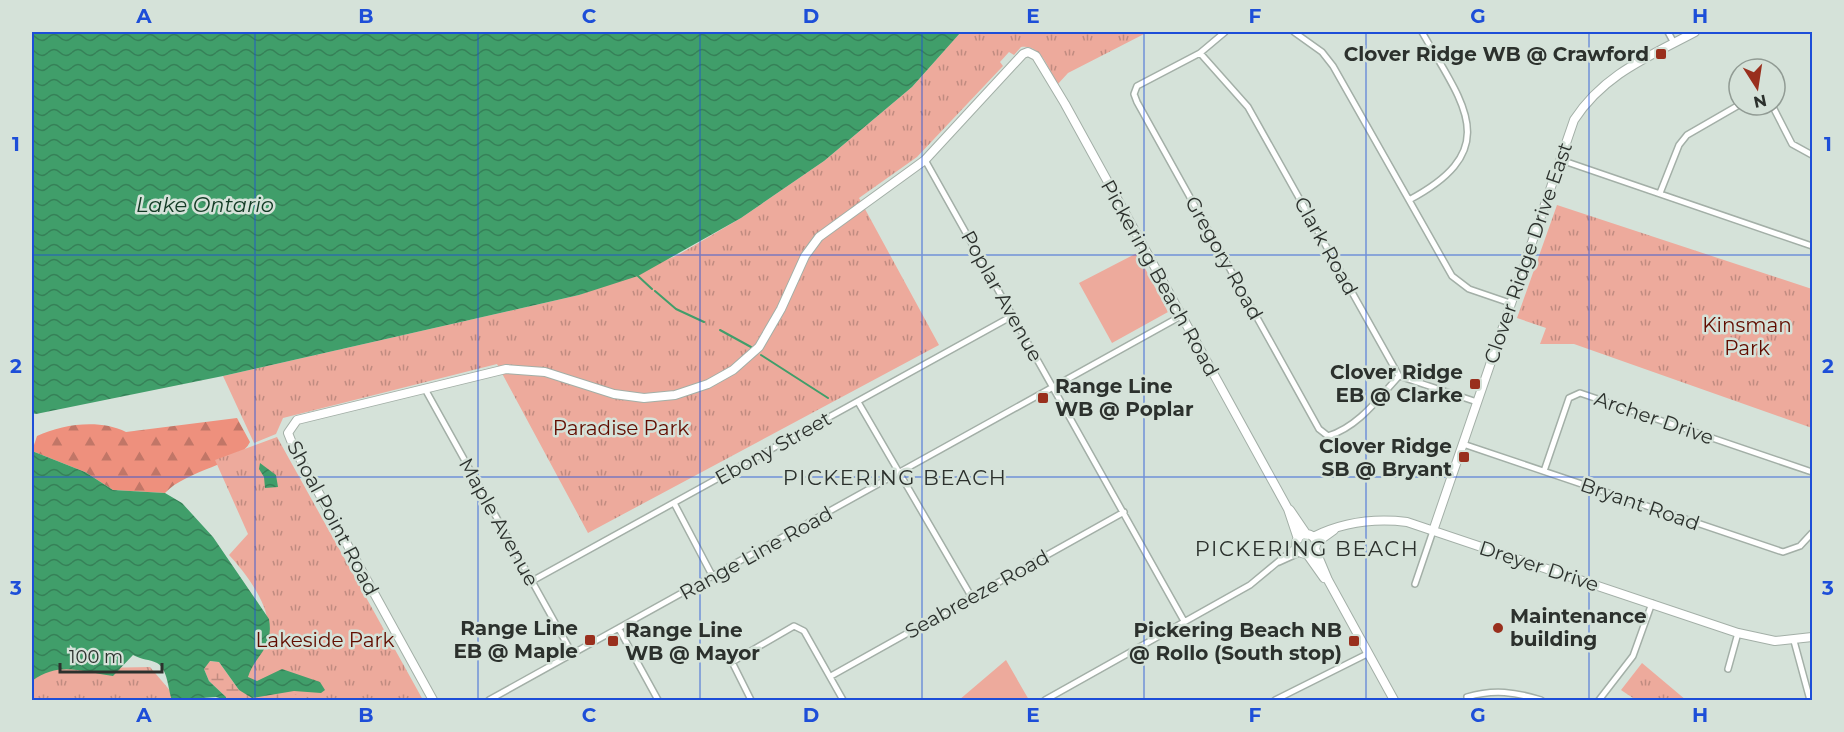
<svg xmlns="http://www.w3.org/2000/svg" width="1844" height="732" font-family="Montserrat,sans-serif">
  <style>
    .green { fill: #edaa9c }
    .forest { fill: url(#forest-firs) }
    .wetland { fill: url(#wetland-marsh) }
    .park { fill: url(#park-tufts) }
    .water { fill: url(#water-waves) }
    .lines { fill: none; stroke-linecap: round; stroke-linejoin: round }
    .stream { stroke: #409e6a; stroke-width: 2 }
    .street-casing { stroke: #a3afa7; stroke-width: 8 }
    .secondary-casing { stroke: #a3afa7; stroke-width: 10 }
    .street { stroke: #fff; stroke-width: 5 }
    .secondary { stroke: #fff; stroke-width: 8 }
    .grid { fill: none; stroke: #1d4ed8; stroke-width: 1.5; stroke-opacity: 0.55 }
    .poi-dot { fill: #992f1d; stroke: #d5e2d9; stroke-width: 2 }
    .labels { text-anchor: middle; dominant-baseline: central; stroke-width: 5; stroke-linejoin: round; paint-order: stroke }
    .poi-label { font-size: 20px; font-weight: bold; fill: #2c312d; stroke: #d5e2d9; text-anchor: end }
    .street-label { font-size: 20px; fill: #2c312d; stroke: #d5e2d9 }
    .park-label { font-size: 20px; fill: #610d01; stroke: #d5e2d9 }
    .water-label { font-size: 21px; font-style: italic; fill: #133b25; stroke: #d5e2d9 }
    .neighbourhood-label { font-size: 21px; letter-spacing: 1.5px; fill: #2c312d; stroke: #d5e2d9 }
    .neatline { fill: none; stroke: #1d4ed8; stroke-width: 2 }
    .grid-label { font-size: 20px; text-anchor: middle; font-weight: bold; fill: #1d4ed8 }
  </style>
  <defs>
    <pattern id="forest-firs" width="22" height="20" patternUnits="userSpaceOnUse" patternTransform="scale(1.5)"><rect width="22" height="20" fill="#ee907d"/><path d="M5 1l3.5 6h-7zM16 11l3.5 6h-7z" fill="#c17667"/></pattern>
    <pattern id="wetland-marsh" width="20" height="14" patternUnits="userSpaceOnUse" patternTransform="scale(1.5)"><rect width="20" height="14" fill="#edaa9c"/><path d="M1 5h8M5 5V1M11 12h8M15 12V8" fill="none" stroke="#c08b80"/></pattern>
    <pattern id="park-tufts" width="24" height="20" patternUnits="userSpaceOnUse" patternTransform="scale(1.5)"><rect width="24" height="20" fill="#edaa9c"/><path d="M3 7l-1-3M5 7V3M7 7l1-3M15 17l-1-3M17 17v-4M19 17l1-3" fill="none" stroke="#c08b80"/></pattern>
    <pattern id="water-waves" width="16" height="10" patternUnits="userSpaceOnUse" patternTransform="scale(1.5)"><rect width="16" height="10" fill="#409e6a"/><path d="M0 5q4-4 8 0t8 0" fill="none" stroke="#368158"/></pattern>
  </defs>
  <rect width="100%" height="100%" fill="#d5e2d9"/>
  <path class="green" d="M1137,253l31,59 -56,31 -33,-60z
    M1006,660l23,40h-70z"/>
  <path class="forest" d="M237,418l13,24c-10,22 -64,28 -85,51l-52,-3 -28,-18 -53,-21 5,-15c26,-12 63,-17 89,-4z"/>
  <path class="wetland" d="M209,661l10,1 20,28 55,1 64,9h-132v-3l-17,-16 -5,-12z"/>
  <path class="park" d="M961,32h187l-80,41 -11,12c-8,-15 -15,-41 -36,-38l-7,8 -5,-3 -9,10 3,4 -86,91 -58,41 80,147 -351,188 -91,-169 -214,54 -7,16 -22,9 -31,-67 356,-81 99,-40 63,-37 83,-57 88,-74z
    M1557,205l255,84v139l-238,-84h-34l6,-16 -29,-10z
    M277,437l146,263h-99l-70,-13 -9,-16c6,-12 16,-24 21,-37 9,-24 -22,-63 -37,-79l19,-21 -33,-74z
    M1642,663l44,37h-50l-15,-10z
    M32,665l9,4 109,-2 28,33h-146z"/>
  <path class="water" d="M32,32h929l-49,55 -88,74 -83,57 -103,58 -59,19 -356,81 -187,38 -4,-1z
    M32,451l53,21 28,18 52,3 17,10 31,34 56,82c5,30 -13,34 -21,58l9,4 25,-12 38,13 5,8 -4,3 -27,-2 -42,7 -13,-8 -20,-28 -9,-1 -6,8 5,12 17,16v3l-10,-3 -44,3c-4,-10 -4,-31 -15,-37 -8,-4 -15,-3 -24,-8l-20,21c-32,-4 -53,-15 -81,5z
    M260,463l16,12 2,12 -13,1 -1,-11 -5,-8z"/>
  <g class="lines">
    <path class="stream" d="M638,276l14,13
      M655,291l21,18 28,13
      M720,330l31,17
      M761,355l67,43"/>
    <defs>
      <path id="street" d="M1225,32l-25,21 -63,33 -3,8 3,8 182,327 9,7c30,-9 50,-37 71,-60
        M1294,32l28,20 11,14 119,210 17,13 41,14
        M1668,32l6,11
        M1200,53l48,54 151,269 78,26
        M1772,105l20,39 20,11
        M925,160l259,461
        M1561,160l251,86
        M1660,193l19,-48 8,-10 52,-30
        M1409,200c96,-51 54,-96 13,-168
        M425,389l148,266
        M858,402l113,194
        M1463,444l320,108 17,-6 12,-13
        M1544,471l25,-73 11,-5 232,79
        M674,503l39,74
        M1279,562l22,-10
        M532,581l482,-266
        M1415,584l18,-53
        M619,629l39,71
        M1794,641l16,59
        M1728,669l10,-36
        M831,676l293,-164
        M1467,697c27,-8 48,-5 74,3
        M489,700l692,-384
        M751,700l-19,-38 62,-36 10,5 39,69
        M1045,700l205,-115 47,-39
        M1275,700l92,-46
        M1599,700l34,-44 19,-53"/>
      <path id="secondary" d="M1290,510l17,25
        M1433,531l141,-411c30,-46 74,-63 121,-88
        M1296 544a10 10 0 1 1 20 0a10 10 0 1 1-20 0Z
        M1313,537c30,-15 61,-19 94,-15l331,111 37,8 37,-4
        M1316,543l18,-13
        M1315,549l13,31 66,120
        M1307,554l17,24
        M433,700l-139,-252 -6,-15 9,-13 209,-51 39,3 69,22 30,4 31,-3 33,-11 25,-14 26,-23 22,-38 24,-53 14,-19 106,-77 98,-106 5,-2 8,4 29,48 223,405 10,30"/>
    </defs>
    <use href="#street" class="street-casing"/>
    <use href="#secondary" class="secondary-casing"/>
    <use href="#street" class="street"/>
    <use href="#secondary" class="secondary"/>
  </g>
  <path class="grid" d="M255,32v668M478,32v668M700,32v668M922,32v668M1144,32v668M1366,32v668M1589,32v668M32,255h1780M32,477h1780"/>
  <g class="poi-dot">
    <rect x="1655" y="48" width="12" height="12" rx="3"/>
    <rect x="1469" y="378" width="12" height="12" rx="3"/>
    <rect x="1037" y="392" width="12" height="12" rx="3"/>
    <rect x="1458" y="451" width="12" height="12" rx="3"/>
    <circle cx="1498" cy="628" r="6"/>
    <rect x="584" y="634" width="12" height="12" rx="3"/>
    <rect x="607" y="635" width="12" height="12" rx="3"/>
    <rect x="1348" y="635" width="12" height="12" rx="3"/>
  </g>
  <g class="labels">
    <g class="poi-label">
      <text x="1649" y="54">Clover Ridge WB @ Crawford</text>
      <text x="1463" y="372">Clover Ridge<tspan x="1463" dy="23">EB @ Clarke</tspan></text>
      <text x="1055" y="386" text-anchor="start">Range Line<tspan x="1055" dy="23">WB @ Poplar</tspan></text>
      <text x="1452" y="446">Clover Ridge<tspan x="1452" dy="23">SB @ Bryant</tspan></text>
      <text x="1510" y="616" text-anchor="start">Maintenance<tspan x="1510" dy="23">building</tspan></text>
      <text x="578" y="628">Range Line<tspan x="578" dy="23">EB @ Maple</tspan></text>
      <text x="625" y="630" text-anchor="start">Range Line<tspan x="625" dy="23">WB @ Mayor</tspan></text>
      <text x="1342" y="630">Pickering Beach NB<tspan x="1342" dy="23">@ Rollo (South stop)</tspan></text>
    </g>
    <g class="street-label">
      <text transform="translate(1326 246) rotate(61)">Clark Road</text>
      <text transform="translate(1528 253) rotate(-71)">Clover Ridge Drive East</text>
      <text transform="translate(1224 258) rotate(61)">Gregory Road</text>
      <text transform="translate(1160 278) rotate(61)">Pickering Beach Road</text>
      <text transform="translate(1002 296) rotate(61)">Poplar Avenue</text>
      <text transform="translate(1654 418) rotate(19)">Archer Drive</text>
      <text transform="translate(773 448) rotate(-29)">Ebony Street</text>
      <text transform="translate(1640 504) rotate(19)">Bryant Road</text>
      <text transform="translate(333 518) rotate(62)">Shoal Point Road</text>
      <text transform="translate(499 522) rotate(61)">Maple Avenue</text>
      <text transform="translate(756 553) rotate(-29)">Range Line Road</text>
      <text transform="translate(1539 566) rotate(18)">Dreyer Drive</text>
      <text transform="translate(977 594) rotate(-29)">Seabreeze Road</text>
    </g>
    <g class="park-label">
      <text x="1747" y="325">Kinsman<tspan x="1747" dy="23">Park</tspan></text>
      <text x="621" y="428">Paradise Park</text>
      <text x="325" y="640">Lakeside Park</text>
    </g>
    <g class="water-label">
      <text x="205" y="204">Lake Ontario</text>
    </g>
    <g class="neighbourhood-label">
      <text x="895" y="477">PICKERING BEACH</text>
      <text x="1307" y="548">PICKERING BEACH</text>
    </g>
  </g>
  <rect width="1844" height="732" fill="none" stroke="#d5e2d9" stroke-width="66"/>
  <g transform="translate(1757 87) rotate(168)"><circle r="28" fill="#d5e2d9" stroke="#919b94" stroke-width="1.5"/>
  <path d="M0-4.5L10 22L0 15L-10 22Z" fill="#992f1d"/>
  <text y="-9" font-size="16" font-weight="bold" text-anchor="middle" fill="#2c312d">N</text>
  </g>
  <path d="M60 663v9h102v-9" fill="none" stroke="#2c312d" stroke-width="3"/>
  <text x="69" y="663" font-size="18" fill="#2c312d" stroke="#d5e2d9" stroke-width="4.5" paint-order="stroke">100 m</text>
  <rect x="33" y="33" width="1778" height="666" class="neatline"/>
  <g class="grid-label">
    <text x="144" y="23">A</text>
    <text x="366" y="23">B</text>
    <text x="589" y="23">C</text>
    <text x="811" y="23">D</text>
    <text x="1033" y="23">E</text>
    <text x="1255" y="23">F</text>
    <text x="1478" y="23">G</text>
    <text x="1700" y="23">H</text>
    <text x="16" y="151">1</text>
    <text x="1828" y="151">1</text>
    <text x="16" y="373">2</text>
    <text x="1828" y="373">2</text>
    <text x="16" y="595">3</text>
    <text x="1828" y="595">3</text>
    <text x="144" y="722">A</text>
    <text x="366" y="722">B</text>
    <text x="589" y="722">C</text>
    <text x="811" y="722">D</text>
    <text x="1033" y="722">E</text>
    <text x="1255" y="722">F</text>
    <text x="1478" y="722">G</text>
    <text x="1700" y="722">H</text>
  </g>
</svg>
